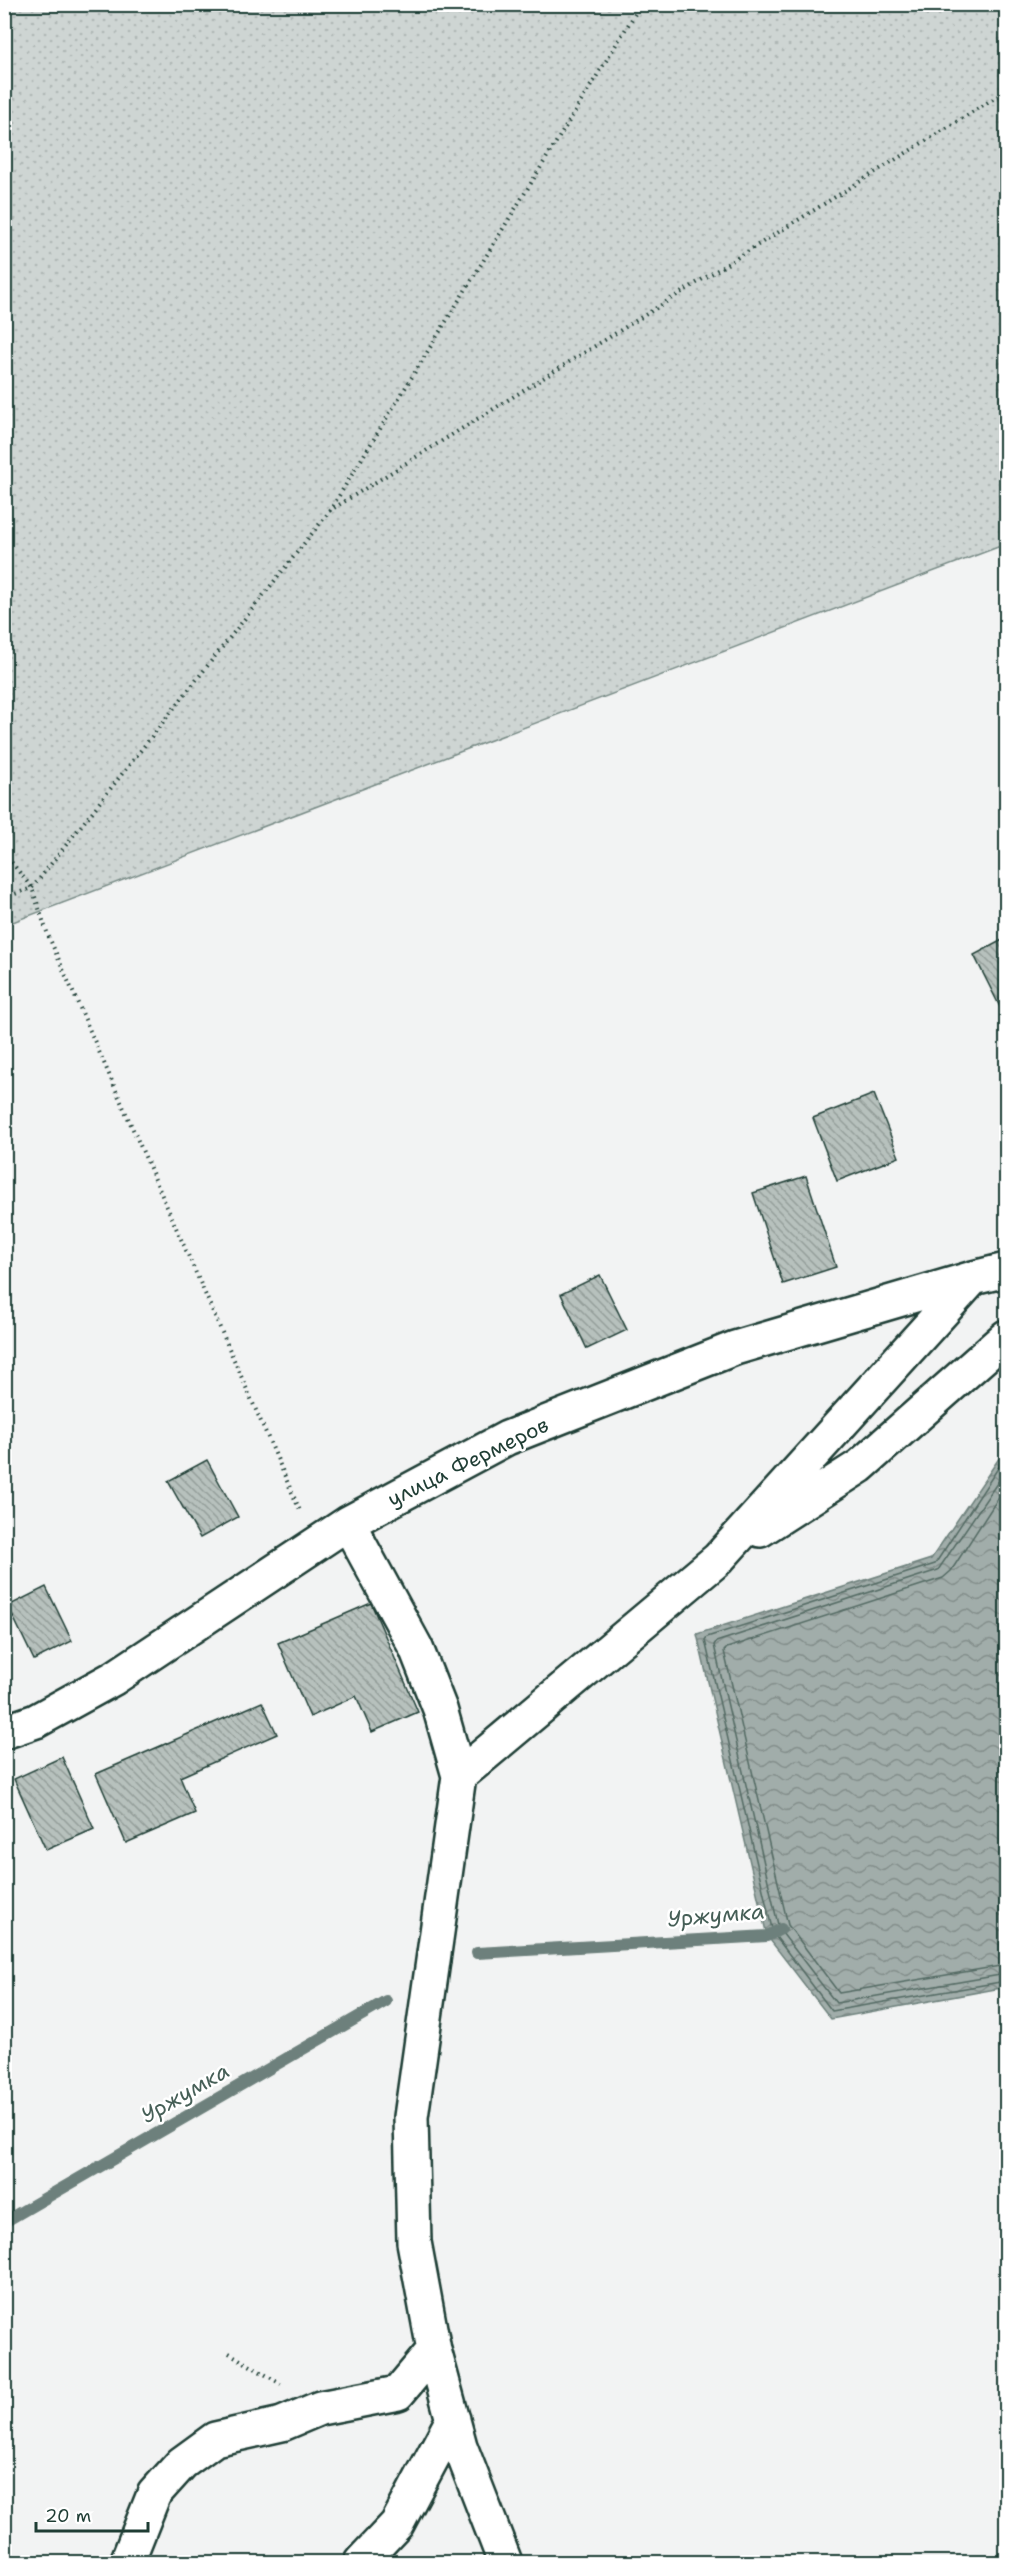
<svg xmlns="http://www.w3.org/2000/svg" width="1011" height="2567" font-family="'Shantell Sans',sans-serif">
  <style>
    .grass { fill: url(#grass-dots); stroke: #768984; stroke-width: 1.5 }
    .water { fill: url(#water-waves); stroke: #6d807b; stroke-width: 1.5 }
    .lines { fill: none; stroke-linecap: round; stroke-linejoin: round }
    .shore { stroke: #536a63; stroke-width: 1.5 }
    .stream { stroke: #6d807b; stroke-width: 12 }
    .building { fill: url(#building-back-hatch); stroke: #1f3d34; stroke-width: 1.5 }
    .minor-casing { stroke: #1f3d34; stroke-width: 38 }
    .path { stroke: #1f3d34; stroke-width: 4; stroke-dasharray: 1.5 4.5; stroke-linecap: butt }
    .minor { stroke: #fff; stroke-width: 33 }
    .labels { text-anchor: middle; dominant-baseline: central; stroke-width: 5; stroke-linejoin: round; paint-order: stroke }
    .street-label { font-size: 21px; fill: #1f3d34; stroke: #fff }
    .water-label { font-size: 22px; font-style: italic; fill: #465f57; stroke: #fff }
  </style>
  <defs>
    <pattern id="grass-dots" width="8" height="8" patternUnits="userSpaceOnUse" patternTransform="scale(1.5)"><rect width="8" height="8" fill="#ced5d3"/><path d="M2 2h.1M6 6h.1" fill="none" stroke="#b0b8b6" stroke-width="1.8" stroke-linecap="round"/></pattern>
    <pattern id="water-waves" width="16" height="10" patternUnits="userSpaceOnUse" patternTransform="scale(1.5)"><rect width="16" height="10" fill="#a1adaa"/><path d="M0 5q4-4 8 0t8 0" fill="none" stroke="#838e8b"/></pattern>
    <pattern id="building-back-hatch" width="6" height="6" patternUnits="userSpaceOnUse" patternTransform="scale(1.5)"><rect width="6" height="6" fill="#b7c1bd"/><path d="M-1 5l2 2M0 0l6 6M5-1l2 2" fill="none" stroke="#949e9a"/></pattern>
  </defs>
  <rect width="100%" height="100%" fill="#f2f3f3"/>
  <filter id="ink" filterUnits="userSpaceOnUse"><feTurbulence type="fractalNoise" baseFrequency=".0167" numOctaves="2"/><feDisplacementMap in="SourceGraphic" scale="12" xChannelSelector="R" yChannelSelector="G"/><feConvolveMatrix kernelMatrix="1 2 1 2 8 2 1 2 1" color-interpolation-filters="sRGB"/></filter>
  <g filter="url(#ink)">
    <path class="grass" d="M5,4l1001,1v539l-1001,381z"/>
    <path class="water" d="M1006,1448v539l-175,32 -64,-83 -70,-302 234,-75z"/>
    <g class="lines">
      <path class="shore" d="M1006,1456l-71,108 -228,73 -2,3 68,293 59,78 174,-30
        M1006,1470l-68,100 -222,72 -2,3 65,284 57,74 170,-29
        M1006,1486l-55,85 -8,7 -216,70 -3,3 64,274 51,68 167,-28"/>
      <path class="stream" d="M477,1953l290,-17 14,-7
        M4,2222l382,-221"/>
    </g>
    <path class="building" d="M1006,938v81l-32,-64z
      M874,1094l25,63 -62,24 -24,-63z
      M806,1176l30,91 -53,17 -30,-91z
      M600,1275l27,55 -40,19 -26,-55z
      M207,1460l31,57 -38,21 -32,-57z
      M46,1587l26,54 -38,19 -26,-54z
      M371,1603l47,109 -46,20 -16,-36 -46,21 -32,-74z
      M262,1702l15,32 -97,43 15,36 -69,30 -30,-69z
      M62,1757l32,72 -48,21 -32,-71z"/>
    <g class="lines">
      <defs>
        <path id="minor" d="M348,1523l68,125 24,61 19,67 -48,341 3,125 20,108 26,96 45,116
          M760,1530l100,-64 146,-129
          M4,1732l32,-11 78,-43 234,-155 159,-85 228,-90 238,-70 33,-8
          M459,1776l259,-217 255,-281
          M127,2562l27,-68 28,-31 33,-24 67,-15 38,-16 78,-15 36,-43
          M361,2562l36,-38 56,-105"/>
      </defs>
      <use href="#minor" class="minor-casing"/>
      <path class="path" d="M329,511l677,-420
        M4,853l28,35 16,47 253,578
        M4,898l28,-10 297,-376 312,-508
        M229,2353l52,31"/>
      <use href="#minor" class="minor"/>
    </g>
  </g>
  <g class="labels">
    <g class="street-label">
      <text transform="translate(468 1462) rotate(-26)">улица Фермеров</text>
    </g>
    <g class="water-label">
      <text transform="translate(716 1915) rotate(-5)">Уржумка</text>
      <text transform="translate(185 2093) rotate(-30)">Уржумка</text>
    </g>
  </g>
  <rect width="1011" height="2567" fill="none" stroke="#fff" stroke-width="24"/>
  <rect x="12" y="12" width="987" height="2543" fill="none" stroke="#1f3d34" stroke-width="2" filter="url(#ink)"/>
  <path d="M36 2522v9h112v-9" fill="none" stroke="#1f3d34" stroke-width="3"/>
  <text x="45" y="2522" font-size="18" fill="#1f3d34" stroke="#ffffff" stroke-width="4.5" paint-order="stroke">20 m</text>
</svg>
